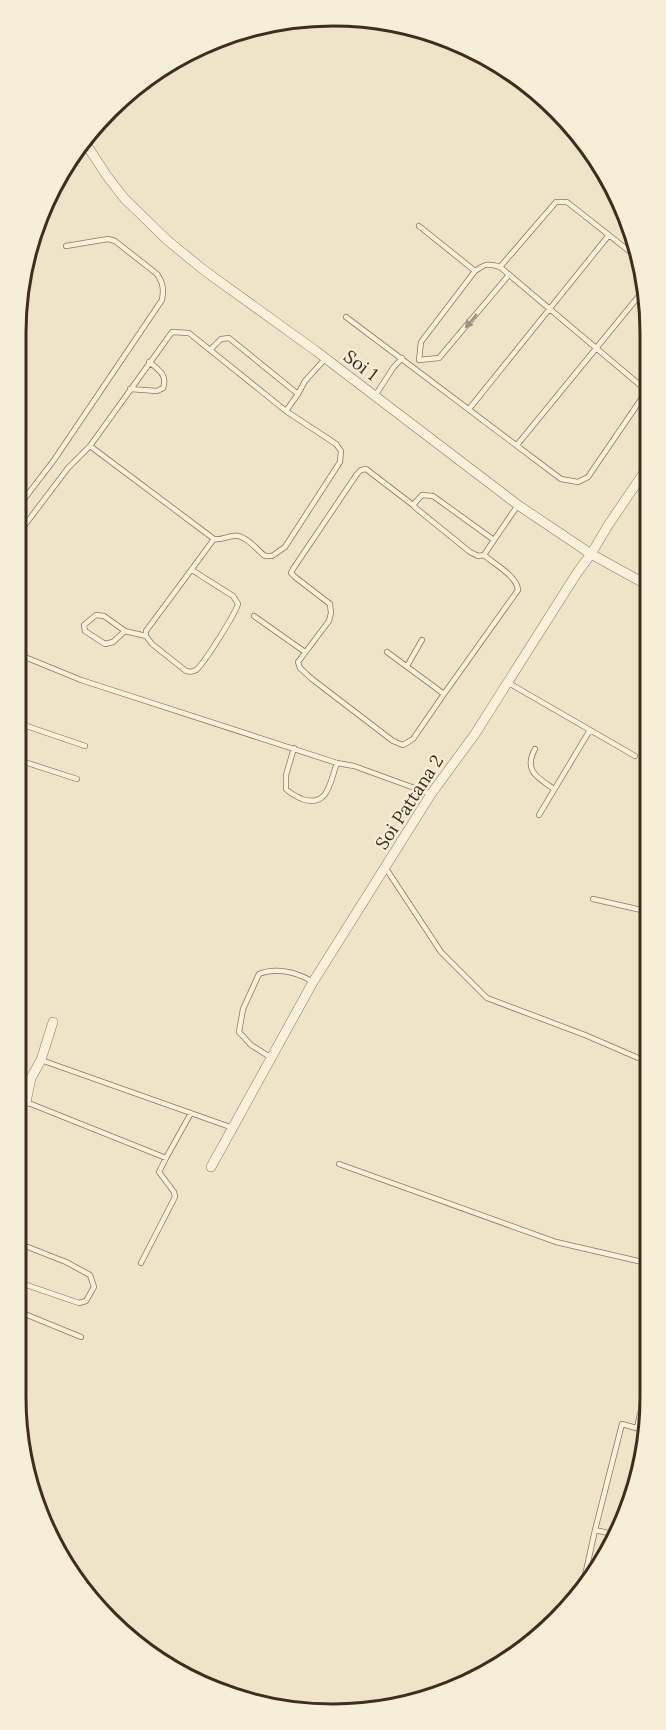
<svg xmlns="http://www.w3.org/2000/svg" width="666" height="1730" font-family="Lora,serif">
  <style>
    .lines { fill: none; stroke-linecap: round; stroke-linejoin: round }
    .lane-casing { stroke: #8d765c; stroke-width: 6 }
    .street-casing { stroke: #8d765c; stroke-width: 10 }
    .lane { stroke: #faf1dc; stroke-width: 4.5 }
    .street { stroke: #faf1dc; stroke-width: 9 }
    .oneway { fill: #9c907e }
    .labels { text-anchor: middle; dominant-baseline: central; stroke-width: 4.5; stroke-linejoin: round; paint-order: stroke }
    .street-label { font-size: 18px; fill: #3d2e20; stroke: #f7eed8 }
    .rim { fill: none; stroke: #3d2e20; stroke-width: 3 }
  </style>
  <rect width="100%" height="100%" fill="#f0e4c8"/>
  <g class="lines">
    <defs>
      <path id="lane" d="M419,226l56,45
        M500,267l56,-65h11l71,56
        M508,276l-69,82 -20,2 2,-18 54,-71c10,-7 13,-8 25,-4l147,124
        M346,317l215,162 17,3 10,-5 60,-88
        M210,350l11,-11 8,-1 69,56 -12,17
        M130,389l27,2 6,-3c5,-13 -5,-19 -14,-26
        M298,394l7,-13 20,-22
        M375,396l18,-28 9,-10
        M469,409l140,-174
        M517,445l130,-159
        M422,495l11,1 61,44 -10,15 -6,1 -8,-4 -53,-43 -4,-4z
        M413,505l-47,-36 -5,1 -4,4 -64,95 -2,4 4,4 35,27 1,9 -2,8 -31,41 2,6 12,11 81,62 10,4 10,-6 31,-45
        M15,511l39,-51 108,-160c2,-11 1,-17 -5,-26l-42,-33 -7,-2 -42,7
        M15,538l53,-70 22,-22 82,-114 17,1 97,78 50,33 5,7 -1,11 -55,85 -13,9h-7c-9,-7 -20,-22 -32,-20 -7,1 -12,4 -19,3l-124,-93
        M494,540l24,-35
        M15,570l7,7
        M192,570l41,26 5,8c-3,10 -34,60 -42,66 -4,2 -5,2 -10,1l-34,-27 -6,-8v-5l68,-92
        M254,616l51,36
        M125,631l-12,11 -8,2 -20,-13 -1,-6 12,-10 8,1 21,15 21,5
        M387,652l57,42 74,-104c-1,-14 -24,-26 -34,-35
        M15,653l66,27 256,83 17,3 77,28
        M407,666l15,-26
        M507,682l128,74
        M15,722l70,24
        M294,748l-8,27v14c5,5 9,7 16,10 27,9 28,-18 35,-36
        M535,749c-12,22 3,29 19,40
        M15,759l62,20
        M539,815l51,-85
        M385,867l56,85 46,46 98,37 65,28
        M593,899l57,13
        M270,1057l-19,-12 -12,-13 4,-23 16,-35c17,-7 38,-2 54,8
        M41,1060l192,68
        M26,1102l140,56 25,-45
        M339,1164l217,78 95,22
        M15,1242l51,20 24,13 4,12 -8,14 -7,2 -64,-22
        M141,1263l34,-66 -1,-5 -15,-20 7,-14
        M15,1310l66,27
        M637,1428l14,-63
        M595,1530l18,4
        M581,1594l14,-64 27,-106 25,7"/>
      <path id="street" d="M82,138l25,38 17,22 43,42 38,31 111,80 202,154 73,49 58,32
        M26,1102l5,-24 10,-18 12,-38
        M15,1121l2,-6
        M211,1167l102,-185 118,-188 44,-60 102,-161 14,-19 18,-30 40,-59"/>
    </defs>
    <use href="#lane" class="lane-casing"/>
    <use href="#street" class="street-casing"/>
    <use href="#lane" class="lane"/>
    <use href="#street" class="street"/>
  </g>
  <defs><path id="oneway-solid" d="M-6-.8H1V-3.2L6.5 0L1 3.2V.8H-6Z" transform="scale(1.5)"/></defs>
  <use class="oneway" href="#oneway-solid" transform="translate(471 321) rotate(130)"/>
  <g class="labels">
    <g class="street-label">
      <text transform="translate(361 365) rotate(37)">Soi 1</text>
      <text transform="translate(409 802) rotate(-57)">Soi Pattana 2</text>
    </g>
  </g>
  <path d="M0 0H666V1730H0ZM333 26H333A307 307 0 0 1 640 333V1397A307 307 0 0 1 333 1704H333A307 307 0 0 1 26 1397V333A307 307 0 0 1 333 26Z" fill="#f7eed8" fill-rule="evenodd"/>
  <path class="rim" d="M333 26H333A307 307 0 0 1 640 333V1397A307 307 0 0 1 333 1704H333A307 307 0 0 1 26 1397V333A307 307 0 0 1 333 26Z"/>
</svg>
